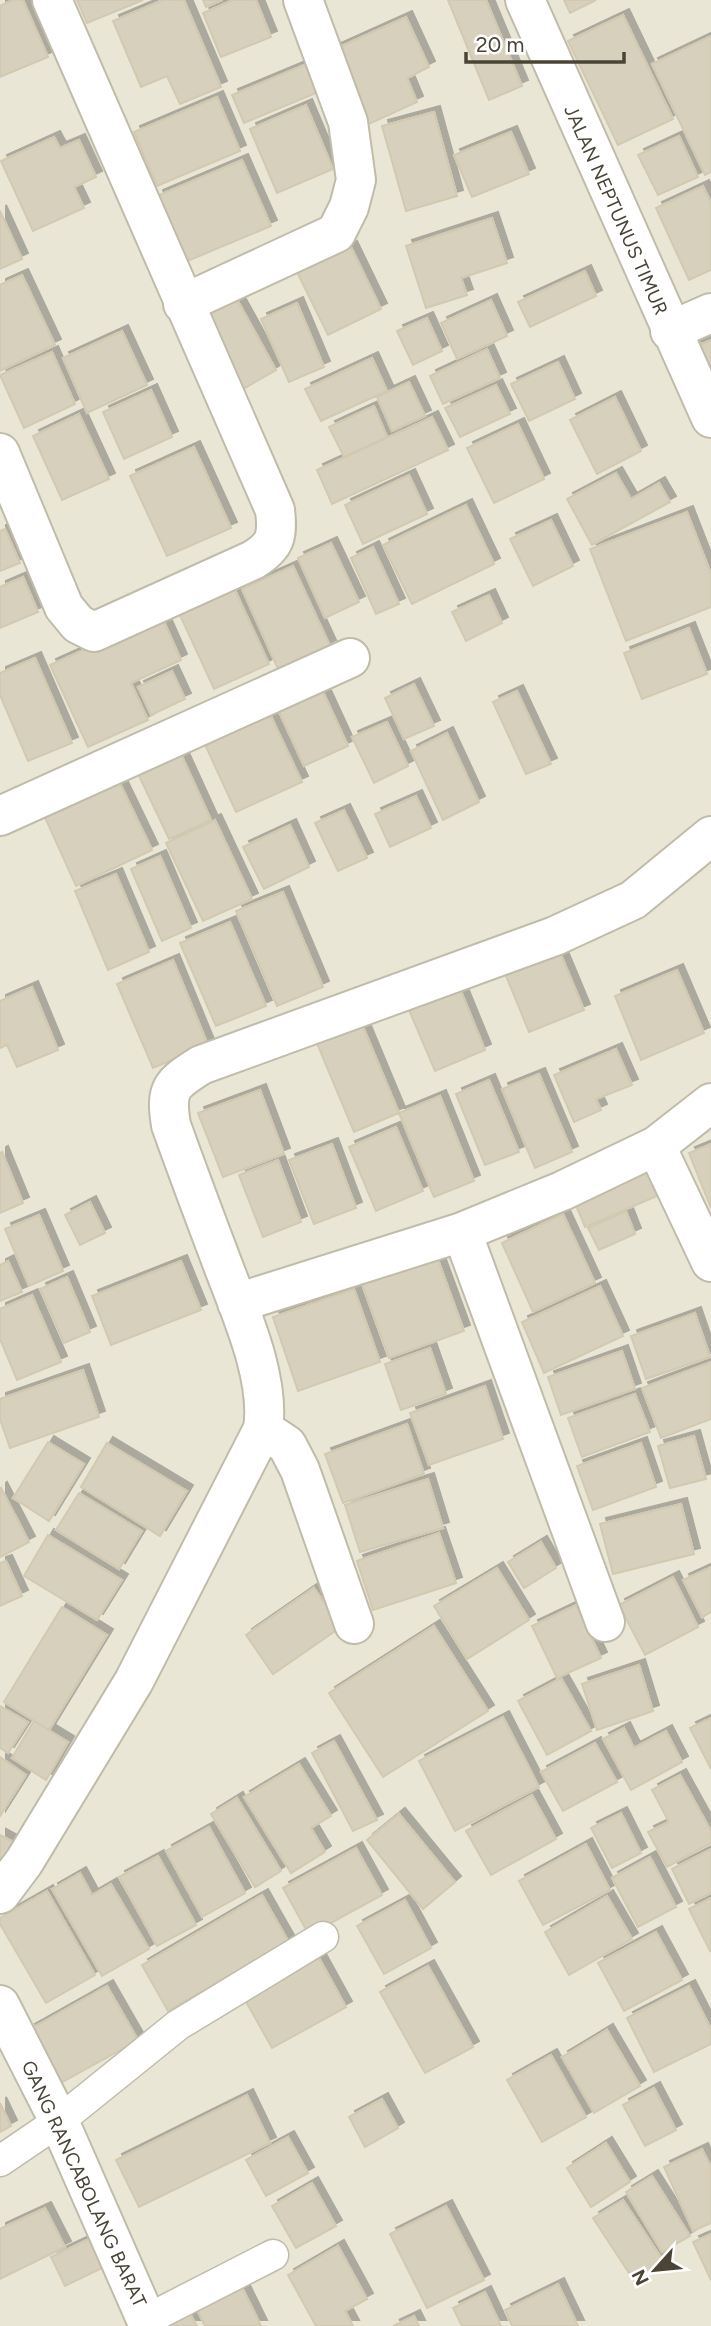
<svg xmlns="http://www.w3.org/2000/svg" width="711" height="2326" font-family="Figtree,sans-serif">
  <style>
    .residential { fill: #e9e6d6 }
    .building { fill: #d7d0bd; stroke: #d2c9b0; stroke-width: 2; filter: url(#shadow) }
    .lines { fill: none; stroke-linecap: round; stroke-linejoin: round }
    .service-casing { stroke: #c1bcaa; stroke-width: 33 }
    .minor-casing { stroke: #c1bcaa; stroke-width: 42 }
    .service { stroke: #fff; stroke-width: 30 }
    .minor { stroke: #fff; stroke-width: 38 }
    .labels { text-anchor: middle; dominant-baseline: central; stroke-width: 6; stroke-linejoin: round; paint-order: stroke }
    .street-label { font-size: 19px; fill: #494436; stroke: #fff }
  </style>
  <defs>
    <filter id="shadow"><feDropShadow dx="6" dy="-6" stdDeviation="0" flood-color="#0004"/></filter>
  </defs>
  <rect width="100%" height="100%" fill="#f5f3e8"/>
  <path class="residential" d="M0,0h711v2326h-711z"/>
  <path class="building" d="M13,0h10l25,57 -48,20v-71z
    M77,0h66l-56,23z
    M163,0h21l37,87 -41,17 -13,-28 -26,11 -28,-66z
    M203,0h19l-16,7z
    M233,0h23l15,37 -50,20 -18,-44z
    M448,0h38l36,86 -33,14z
    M564,0h32l-26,13z
    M623,15l50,104 -55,26 -50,-104z
    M406,17l23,50 -22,11 10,24 -57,26 -34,-75z
    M711,36v136l-6,3 -53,-111z
    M316,60l12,28 -84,35 -12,-28z
    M217,97l23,54 -83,35 -23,-54z
    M306,105l27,64 -56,24 -27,-64z
    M434,112l23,84 -51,15 -24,-85z
    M511,132l18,42 -57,23 -18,-42z
    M679,136l19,41 -40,18 -20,-40z
    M54,137l6,11 19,-8 17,37 -22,10 10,21 -51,23 -32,-70z
    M242,160l29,66 -86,36 -28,-66z
    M703,186l8,17v67l-22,10 -33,-72z
    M0,211l22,48 -22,10z
    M492,218l15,45 -46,15 6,17 -41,13 -20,-62z
    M351,247l30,62 -53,26 -31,-63z
    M585,271l11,25 -66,31 -12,-25z
    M22,275l33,70 -55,26v-86z
    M235,296l41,74 -40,23 -41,-75z
    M491,300l16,36 -50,23 -16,-36z
    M297,303l27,64 -35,15 -28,-63z
    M427,318l15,33 -29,14 -16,-34z
    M122,331l25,54 -60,28 -24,-55z
    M711,340v39l-16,-32z
    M487,349l13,29 -57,26 -13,-28z
    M52,352l23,52 -51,24 -24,-53z
    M372,358l15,33 -66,30 -16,-32z
    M558,362l17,37 -46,22 -18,-37z
    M409,382l16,34 -33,15 -15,-34z
    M496,385l14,29 -50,23 -15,-29z
    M151,390l21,47 -48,22 -21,-47z
    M615,397l26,54 -44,23 -27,-54z
    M374,406l13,31 -43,20 -15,-30z
    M79,414l30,65 -47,21 -29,-64z
    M432,417l16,33 -116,54 -15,-34z
    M518,424l26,55 -50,24 -27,-55z
    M194,447l37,81 -64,28 -37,-80z
    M616,473l15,26 28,-16 11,19 -78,43 -25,-46z
    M409,475l18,39 -64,30 -18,-39z
    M466,505l28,59 -82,40 -29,-59z
    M687,512l24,62v33l-85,34 -36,-92z
    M551,520l22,46 -40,20 -23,-47z
    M5,529l15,34 -20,8v-40z
    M331,543l28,59 -34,16 -27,-60z
    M373,547l26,57 -23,10 -25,-56z
    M293,566l37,80 -52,23 -36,-80z
    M23,577l15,35 -38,16v-41z
    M234,588l35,76 -55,25 -35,-76z
    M489,595l13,28 -36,18 -14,-29z
    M161,615l20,45 -50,23 17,37 -60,27 -38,-82z
    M689,628l18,46 -65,25 -18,-46z
    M35,658l37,85 -44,18 -28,-66v-22z
    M172,671l13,28 -34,16 -13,-28z
    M318,681l30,65 -44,20 -30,-65z
    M414,684l20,42 -30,13 -19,-41z
    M517,691l34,73 -25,10 -33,-72z
    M267,708l35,74 -66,30 -34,-74z
    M387,722l21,44 -34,17 -22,-46z
    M447,733l32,69 -36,18 -32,-69z
    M174,739l37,81 -42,19 -38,-80z
    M112,767l40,83 -76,36 -38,-84z
    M416,796l15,32 -41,19 -15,-33z
    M344,810l23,48 -29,13 -23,-48z
    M215,820l37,79 -49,22 -37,-78z
    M290,825l19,42 -45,22 -21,-42z
    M160,856l31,72 -29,13 -31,-72z
    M116,874l33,78 -41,18 -33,-79z
    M283,892l40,95 -46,19 -41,-95z
    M230,922l36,84 -50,20 -36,-83z
    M556,943l28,67 -55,22 -27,-66z
    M173,960l35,85 -55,23 -36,-84z
    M677,970l27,63 -63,27 -26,-64z
    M32,987l26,63 -41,17 -10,-22 -7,3v-47z
    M460,989l25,61 -50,21 -26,-61z
    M361,1022l38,91 -45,19 -38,-91z
    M616,1049l16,36 -36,14 5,11 -27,12 -20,-47z
    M539,1074l33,78 -37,16 -33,-79z
    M489,1080l30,72 -34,13 -29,-71z
    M260,1090l24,64 -61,23 -25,-64z
    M440,1096l34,85 -40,16 -35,-84z
    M396,1127l27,64 -47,20 -27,-64z
    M332,1144l24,64 -42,16 -25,-64z
    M711,1144v64l-22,-55z
    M2,1152l21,51 -23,10v-60z
    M278,1160l23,62 -38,15 -24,-62z
    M647,1172l10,24 -72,31 -10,-24z
    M90,1202l15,31 -25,12 -15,-30z
    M626,1211l9,23 -36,16 -11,-22z
    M563,1214l32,69 -62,29 -31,-69z
    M39,1215l24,56 -34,15 -24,-57z
    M437,1257l27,74 -75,27 -27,-74z
    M8,1261l14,31 -22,9v-36z
    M181,1261l20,49 -90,35 -19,-49z
    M67,1277l23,55 -26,11 -24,-54z
    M600,1286l23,50 -79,37 -22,-51z
    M354,1289l26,73 -82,29 -25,-74z
    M32,1295l29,67 -44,18 -17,-41v-30z
    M695,1313l15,44 -64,22 -15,-43z
    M430,1348l16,46 -45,16 -16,-46z
    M622,1351l13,38 -74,26 -13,-38z
    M711,1362v57l-50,19 -19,-50z
    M83,1370l16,47 -89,31 -10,-29v-20z
    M485,1386l18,53 -74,26 -19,-52z
    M635,1394l15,38 -68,25 -14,-39z
    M407,1424l17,50 -81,29 -18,-49z
    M694,1436l12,43 -36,9 -12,-42z
    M48,1442l36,22 -35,57 -36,-23z
    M107,1443l80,48 -27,45 -79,-49z
    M641,1443l15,44 -63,23 -16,-44z
    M428,1479l15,49 -83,24 -15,-47z
    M1,1488l28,54 -29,15v-68z
    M79,1493l63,38 -23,38 -63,-39z
    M681,1504l13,50 -81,20 -13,-50z
    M439,1533l17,50 -83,27 -16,-49z
    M48,1535l74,45 -25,40 -73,-44z
    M541,1542l15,26 -32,20 -16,-26z
    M6,1561l16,35 -22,10v-43z
    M711,1567v45l-9,5 -19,-37z
    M497,1568l32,52 -62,39 -33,-53z
    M673,1577l25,50 -53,28 -26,-50z
    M314,1588l27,39 -68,47 -27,-39z
    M576,1605l25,53 -44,20 -25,-52z
    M62,1607l45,28 -58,95 -45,-28z
    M434,1626l54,85 -105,66 -54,-84z
    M639,1665l14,46 -56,19 -15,-46z
    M561,1678l30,53 -44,24 -29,-54z
    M0,1706l28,16 -20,31 -8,-5z
    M503,1717l36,70 -84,44 -36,-70z
    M711,1718v51l-21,-41z
    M34,1721l34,21 -22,38 -34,-22z
    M624,1728l10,20 32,-17 16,31 -51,28 -28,-51z
    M334,1741l43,79 -24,11 -41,-78z
    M595,1743l22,39 -54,29 -22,-39z
    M0,1757l26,18 -26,41z
    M299,1764l32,52 -20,12 14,24 -34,21 -47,-76z
    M680,1775l31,56v12l-44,24 -19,-35 21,-10 -17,-32z
    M532,1795l24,44 -65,36 -25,-44z
    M237,1798l44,73 -26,16 -44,-73z
    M621,1813l20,40 -29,15 -21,-40z
    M399,1814l56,68 -32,27 -56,-69z
    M209,1827l36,66 -43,24 -36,-66z
    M0,1835l13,7 -13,23z
    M586,1844l24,46 -67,35 -24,-44z
    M356,1848l26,47 -73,40 -26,-47z
    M711,1849v44l-22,11 -17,-35z
    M158,1856l38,69 -39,21 -38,-69z
    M650,1857l26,50 -38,20 -26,-49z
    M80,1873l12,22 19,-11 38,65 -47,27 -50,-87z
    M47,1891l48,84 -49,28 -46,-79v-6z
    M262,1895l26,46 -120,70 -26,-46z
    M607,1896l25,43 -63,36 -24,-43z
    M711,1898v52l-1,1 -21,-42z
    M405,1900l26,48 -47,26 -27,-48z
    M656,1932l26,48 -58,31 -26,-48z
    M319,1958l27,49 -74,41 -27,-48z
    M428,1966l45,81 -48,26 -45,-81z
    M107,1986l31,54 -79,44 -30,-54z
    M689,1986l22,43v15l-57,28 -27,-54z
    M607,2030l33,56 -46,27 -32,-56z
    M551,2055l35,62 -44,25 -35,-62z
    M654,2088l22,42 -31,16 -22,-41z
    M247,2095l23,48 -131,64 -23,-47z
    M382,2099l16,29 -33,19 -16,-30z
    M0,2103l11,23 -11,6z
    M288,2137l20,36 -42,23 -20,-36z
    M606,2143l24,39 -39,25 -24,-39z
    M702,2149l9,18v56l-18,8 -29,-64z
    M652,2176l38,60 -28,16 -36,-60z
    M312,2183l24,43 -40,22 -24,-42z
    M623,2200l41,62 -29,20 -42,-64z
    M446,2206l38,74 -57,28 -37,-74z
    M45,2208l20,39 -65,32v-50z
    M711,2234v46l-18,-38z
    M91,2238l13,29 -39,19 -14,-29z
    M338,2246l29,53 -22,12 8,15h-37l-28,-51z
    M240,2283l21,43h-56l-10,-21z
    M558,2284l20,42h-66l-7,-16z
    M485,2292l16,34h-39l-9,-18z
    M187,2309l10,17h-31z
    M414,2316l5,10h-26z"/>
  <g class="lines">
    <defs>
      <path id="service" d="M0,2161l59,-40 119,-96 145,-88
        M146,2320l127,-65"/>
      <path id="minor" d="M525,0l186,418
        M183,304l153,-71 13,-26 7,-27 -8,-58 -45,-122
        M670,331l41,-18
        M0,453l64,154 14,17 16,8 159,-72c23,-14 25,-24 22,-50l-223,-510
        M0,816l350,-158
        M656,1146l55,116
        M462,1232l143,390
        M237,1303l225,-71 100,-41 94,-45 55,-43
        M263,1429l24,16 13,25 54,154
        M0,1894l24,-32 110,-181 129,-252c8,-52 -24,-120 -42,-169 -17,-45 -34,-90 -50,-135 -6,-37 0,-41 30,-60l354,-129 78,-36 78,-64
        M0,2005l59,116 90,205"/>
    </defs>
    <use href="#service" class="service-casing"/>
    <use href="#minor" class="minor-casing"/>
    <use href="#service" class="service"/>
    <use href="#minor" class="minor"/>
  </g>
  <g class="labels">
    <g class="street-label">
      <text transform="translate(616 210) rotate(66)">JALAN NEPTUNUS TIMUR</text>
      <text transform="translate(84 2184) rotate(65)">GANG RANCABOLANG BARAT</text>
    </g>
  </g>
  <g transform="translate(655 2270) rotate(243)" stroke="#ffffff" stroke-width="5" paint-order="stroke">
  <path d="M0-5L12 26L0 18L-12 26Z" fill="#494436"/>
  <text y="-10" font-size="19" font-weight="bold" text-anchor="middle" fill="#494436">N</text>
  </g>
  <path d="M466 52v10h158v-10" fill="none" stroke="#494436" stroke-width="3.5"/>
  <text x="476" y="52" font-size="21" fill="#494436" stroke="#ffffff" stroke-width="5" paint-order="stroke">20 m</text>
</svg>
